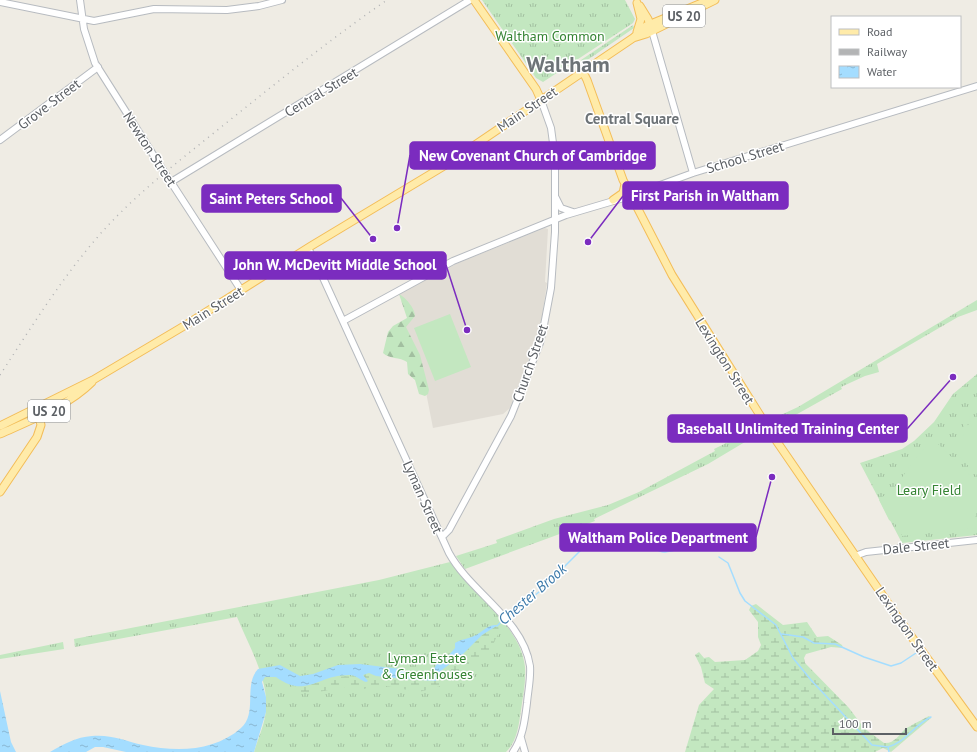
<svg xmlns="http://www.w3.org/2000/svg" width="977" height="752" font-family="'PT Sans',sans-serif">
  <style>
    .education { fill: #e1ddd5 }
    .grass { fill: url(#grass-tufts) }
    .forest { fill: url(#forest-firs) }
    .wetland { fill: url(#wetland-marsh) }
    .pitch { fill: #c3e7c0 }
    .water { fill: url(#water-ripples) }
    .lines { fill: none; stroke-linecap: round; stroke-linejoin: round }
    .stream { stroke: #a4ddff; stroke-width: 1.5 }
    .secondary-casing { stroke: #b7bbc0; stroke-width: 8 }
    .primary-casing { stroke: #f3bd59; stroke-width: 9 }
    .secondary { stroke: #fff; stroke-width: 6 }
    .primary { stroke: #ffeba9; stroke-width: 7 }
    .rail { stroke: #b3b4b5; stroke-width: 1.5; stroke-dasharray: 1 5; stroke-linecap: butt }
    .secondary-bridge-casing { stroke: #b7bbc0; stroke-width: 8; stroke-linecap: butt }
    .secondary-bridge { stroke: #fff; stroke-width: 6 }
    .labels { text-anchor: middle; dominant-baseline: central; stroke-width: 3; stroke-linejoin: round; paint-order: stroke }
    .shield { fill: #fff; stroke: #8d9093; stroke-width: 1 }
    .shield-label { font-size: 13px; font-weight: bold; fill: #5c6065 }
    .park-label { font-size: 14px; fill: #358433; stroke: #fff }
    .street-label { font-size: 14px; fill: #5c6065; stroke: #fff }
    .neighbourhood-label { font-size: 15px; font-weight: bold; fill: #6d7377; stroke: #fff }
    .water-label { font-size: 15px; font-style: italic; fill: #3c7aaa; stroke: #fff }
    .town-label { font-size: 22px; font-weight: bold; fill: #6d7377; stroke: #fff }
    .leader { fill: none; stroke: #7b2cbf; stroke-width: 1.5 }
    .callout-dot { fill: #7b2cbf; stroke: #fff; stroke-width: 1.5 }
    .callout { fill: #7b2cbf; stroke: #7b2cbf; stroke-width: 1.5 }
    .callout-label { font-size: 15px; text-anchor: middle; font-weight: bold; fill: #fff }
  </style>
  <defs>
    <pattern id="grass-tufts" width="24" height="20" patternUnits="userSpaceOnUse"><rect width="24" height="20" fill="#c3e7c0"/><path d="M3 7l-1-3M5 7V3M7 7l1-3M15 17l-1-3M17 17v-4M19 17l1-3" fill="none" stroke="#a2bfa0"/></pattern>
    <pattern id="forest-firs" width="22" height="20" patternUnits="userSpaceOnUse"><rect width="22" height="20" fill="#c3e7c0"/><path d="M5 1l3.5 6h-7zM16 11l3.5 6h-7z" fill="#a2bfa0"/></pattern>
    <pattern id="wetland-marsh" width="20" height="14" patternUnits="userSpaceOnUse"><rect width="20" height="14" fill="#c3e7c0"/><path d="M1 5h8M5 5V1M11 12h8M15 12V8" fill="none" stroke="#a2bfa0"/></pattern>
    <pattern id="water-ripples" width="26" height="14" patternUnits="userSpaceOnUse"><rect width="26" height="14" fill="#a4ddff"/><path d="M2 4q2-2 4 0t4 0M15 11q2-2 4 0t4 0" fill="none" stroke="#89b7d2"/></pattern>
  </defs>
  <rect width="100%" height="100%" fill="#efece4"/>
  <path class="education" d="M545,228l3,1 -3,53 2,1 -6,40 -6,21 -25,64 -7,6 -70,14 -10,-51 -22,-53 9,-5 -11,-25 59,-31z"/>
  <path class="grass" d="M482,0h143l10,19 -2,4 -90,59 -7,-4z
    M633,25l1,3 -51,35 -2,-3z
    M977,300v10l-19,7 -81,47 2,8 -14,4 -24,11 1,2 -68,38 -4,-7 28,-13z
    M977,374v161l-75,8 -42,-80 42,-14 12,-8 20,-19 19,-28z
    M761,426l4,6 -9,5 -1,-1 -47,28 -114,55 1,2 -130,48 -9,-13 41,-13 -1,-3 58,-21 54,-14 31,-13 76,-41 -1,-2z
    M450,562c23,32 71,64 75,105 1,15 -2,29 -4,43 -2,14 -4,32 -15,42h-252c4,-14 12,-30 12,-45 2,-29 -18,-63 -29,-90l-162,30 -1,-8 305,-59z
    M63,642l1,7 -64,10v-4z"/>
  <path class="forest" d="M399,294c6,3 16,14 16,22l-9,11 14,28 9,35 -1,4 -3,2 -6,-2 -4,-14 -7,-6 -1,-12c-7,-5 -18,-3 -24,-9l5,-21 5,-6 14,-8z"/>
  <path class="wetland" d="M756,604l27,21 24,-3 10,15 11,-1 14,9 1,3 -12,-1 -25,7 -2,4 1,5 44,45 15,20 20,15c10,1 15,-8 21,-14 5,-3 18,-10 24,-13l2,2 -40,34 -8,-4 -8,4h-190l14,-47 15,-16 -9,-6 -4,-16 -6,-12 4,-3 5,6 5,-1 6,5 30,-2 13,-9 3,-6 -3,-8v-15l-9,-12 2,-4z
    M498,625l1,7 -11,23 -44,30 -25,7 -38,-7 -10,1 -9,4c-3,-1 -5,-3 -9,-3 -16,-2 -53,15 -62,-1 29,3 43,-18 75,-6l-3,-5 6,-2c16,6 50,9 67,8l1,-8 26,-19 19,-19z"/>
  <path class="pitch" d="M450,314l21,53 -36,14 -21,-53z
    M972,416l3,10h2v49l-26,-27 12,-12 1,-15h2l4,9 2,-2 -3,-11z
    M928,444h10l39,38v29l-2,2 1,15 -74,8 -1,-8 -12,-8 -10,-20 18,-15 15,-22z"/>
  <path class="water" d="M498,625l-16,10 -19,19 -25,19 -2,8h-1l-40,-3 -19,-2 -7,-3 -6,2 5,6 -2,1c-6,-2 -10,-7 -17,-7 -32,0 -43,24 -73,2h-11l-3,5 4,15v15l-12,40h-128l-23,-5h-8l-9,5h-36c14,-8 26,-15 42,-16 18,-2 34,5 51,9 33,7 71,7 98,-17 17,-15 2,-43 17,-59l22,-4 20,11 13,-2 25,-9 22,-1 40,5 8,5 17,3 6,-2 7,-14 11,-6 6,-7v-5c6,-4 13,-4 19,-7 9,-4 13,-12 24,-11z
    M0,691l11,51 5,10h-16z"/>
  <g class="lines">
    <path class="stream" d="M719,557l9,6 12,30 5,8 31,24 17,33 18,22 61,65 16,2 1,5
      M507,617l32,-25 52,-52c13,-4 28,-16 41,-15 13,5 18,27 33,27 12,-1 37,-12 46,-6
      M497,626l7,-7
      M782,634l21,3 11,6 21,1 29,13 27,9 10,-3 15,-10
      M888,747c18,-5 26,-22 43,-30"/>
    <defs>
      <path id="secondary" d="M80,0l4,29 11,34 66,104
        M0,2l94,19 60,-12 73,1 32,-4 23,-6
        M652,31l41,142
        M0,140l98,-73
        M169,179l72,111
        M171,182l299,-182
        M556,198l5,10 12,4
        M308,248l11,21 130,284c22,40 74,66 81,113 1,12 -2,25 -3,37 -2,16 -4,35 -14,49
        M343,321l110,-60 113,-46 61,-18 66,-24 284,-87
        M442,537l7,-7 62,-114 29,-73 4,-18 7,-37 4,-56v-74l-4,-30 -10,-28
        M855,556l11,-4 111,-12
        M521,738l4,14"/>
      <path id="primary" d="M474,0l62,89 5,11
        M640,6l8,13 3,10
        M637,32l4,-13 -4,-16
        M633,38l13,-4 69,-34
        M583,72l4,8 36,100 49,95 101,161 130,189 74,102
        M613,200l10,-7 2,-9
        M0,426l93,-46 91,-54 127,-80 133,-80 189,-128 13,-12 63,-26
        M0,434c31,-14 68,-28 92,-52
        M0,492l37,-55 4,-12 -3,-13"/>
    </defs>
    <use href="#secondary" class="secondary-casing"/>
    <use href="#primary" class="primary-casing"/>
    <use href="#secondary" class="secondary"/>
    <use href="#primary" class="primary"/>
    <path class="rail" d="M0,375c32,-49 63,-99 102,-143 35,-39 77,-71 118,-104 55,-44 109,-88 167,-128"/>
    <defs>
      <path id="secondary-bridge" d="M161,167l6,9"/>
    </defs>
    <use href="#secondary-bridge" class="secondary-bridge-casing"/>
    <use href="#secondary-bridge" class="secondary-bridge"/>
  </g>
  <g class="labels">
    <g class="shield">
      <rect x="663" y="5" width="42" height="22" rx="3"/>
      <rect x="28" y="400" width="42" height="22" rx="3"/>
    </g>
    <g class="shield-label">
      <text x="684" y="16">US 20</text>
      <text x="49" y="411">US 20</text>
    </g>
    <g class="park-label">
      <text x="550" y="36">Waltham Common</text>
      <text x="929" y="490">Leary Field</text>
      <text x="427" y="658">Lyman Estate<tspan x="427" dy="16">&amp; Greenhouses</tspan></text>
    </g>
    <g class="street-label">
      <text transform="translate(321 92) rotate(-31)">Central Street</text>
      <text transform="translate(49 104) rotate(-37)">Grove Street</text>
      <text transform="translate(527 109) rotate(-34)">Main Street</text>
      <text transform="translate(150 149) rotate(57)">Newton Street</text>
      <text transform="translate(745 157) rotate(-17)">School Street</text>
      <text transform="translate(213 308) rotate(-32)">Main Street</text>
      <text transform="translate(725 361) rotate(58)">Lexington Street</text>
      <text transform="translate(530 363) rotate(-71)">Church Street</text>
      <text transform="translate(423 497) rotate(66)">Lyman Street</text>
      <text transform="translate(916 546) rotate(-6)">Dale Street</text>
      <text transform="translate(907 629) rotate(55)">Lexington Street</text>
    </g>
    <g class="neighbourhood-label">
      <text x="632" y="118">Central Square</text>
    </g>
    <g class="water-label">
      <text transform="translate(532 594) rotate(-41)">Chester Brook</text>
    </g>
    <g class="town-label">
      <text x="568" y="64">Waltham</text>
    </g>
  </g>
  <path class="leader" d="M397 228L410 155M588 242L623 196M373 239L341 198M467 330L446 265M953 377L907 429M772 477L756 537"/>
  <g class="callout-dot">
    <circle cx="397" cy="228" r="4"/>
    <circle cx="588" cy="242" r="4"/>
    <circle cx="373" cy="239" r="4"/>
    <circle cx="467" cy="330" r="4"/>
    <circle cx="953" cy="377" r="4"/>
    <circle cx="772" cy="477" r="4"/>
  </g>
  <g class="callout">
    <rect x="410" y="142" width="245" height="27" rx="4"/>
    <rect x="623" y="182" width="165" height="27" rx="4"/>
    <rect x="202" y="185" width="139" height="27" rx="4"/>
    <rect x="225" y="252" width="221" height="27" rx="4"/>
    <rect x="668" y="415" width="239" height="27" rx="4"/>
    <rect x="560" y="524" width="196" height="27" rx="4"/>
  </g>
  <g class="callout-label">
    <text x="533" y="161">New Covenant Church of Cambridge</text>
    <text x="705" y="201">First Parish in Waltham</text>
    <text x="271" y="204">Saint Peters School</text>
    <text x="335" y="270">John W. McDevitt Middle School</text>
    <text x="788" y="434">Baseball Unlimited Training Center</text>
    <text x="658" y="543">Waltham Police Department</text>
  </g>
  <rect x="831" y="16" width="130" height="72" fill="#ffffff" stroke="#bebfc1"/>
  <rect x="839" y="29" width="20" height="6" fill="#ffeba9" stroke="#bebfc1"/>
  <text x="867" y="36" font-size="12" fill="#5c6065">Road</text>
  <rect x="839" y="49" width="20" height="6" fill="#b3b4b5" stroke="#bebfc1"/>
  <text x="867" y="56" font-size="12" fill="#5c6065">Railway</text>
  <rect x="839" y="66" width="20" height="12" fill="url(#water-ripples)" stroke="#bebfc1"/>
  <text x="867" y="76" font-size="12" fill="#5c6065">Water</text>
  <path d="M833 728v6h73v-6" fill="none" stroke="#5c6065" stroke-width="2"/>
  <text x="839" y="728" font-size="12" fill="#5c6065" stroke="#ffffff" stroke-width="3" paint-order="stroke">100 m</text>
</svg>
